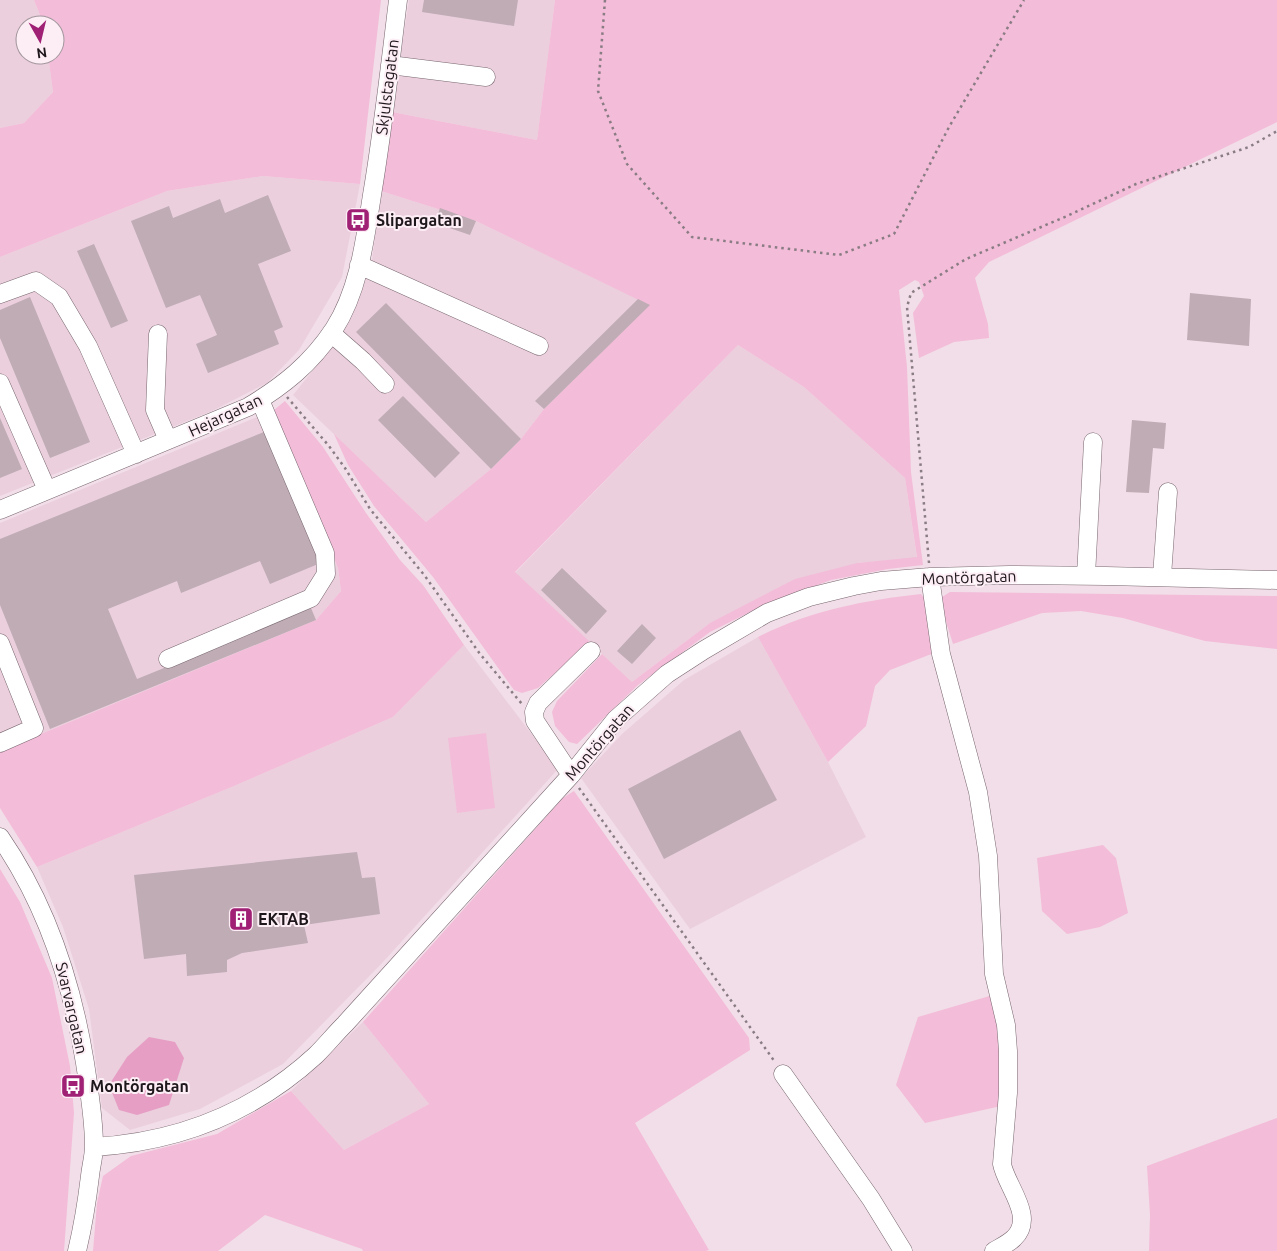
<svg xmlns="http://www.w3.org/2000/svg" width="1277" height="1251" font-family="Ubuntu,sans-serif">
  <style>
    .built { fill: #ebcfdd }
    .green { fill: #f3bcd9 }
    .water { fill: #e69ec5 }
    .building { fill: #bfacb5 }
    .lines { fill: none; stroke-linecap: round; stroke-linejoin: round }
    .minor-casing { stroke: #77666e; stroke-width: 19 }
    .path { stroke: #897c83; stroke-width: 2.5; stroke-dasharray: 2.5 4; stroke-linecap: butt }
    .minor { stroke: #fff; stroke-width: 18 }
    .labels { text-anchor: middle; dominant-baseline: central; stroke-width: 4; stroke-linejoin: round; paint-order: stroke }
    .street-label { font-size: 16px; fill: #1d161a; stroke: #fdedf5 }
    .poi-label { font-size: 16px; font-weight: bold; fill: #1d161a; stroke: #fdedf5; text-anchor: start }
  </style>
  <rect width="100%" height="100%" fill="#f2dee8"/>
  <path class="built" d="M0,0h34l10,25h-19v30h23l5,37 -29,31 -24,5z
    M409,0h146l-18,140 -145,-28z
    M263,176l97,8 -18,93 -43,73 -32,33 -55,28 -212,85v-239l167,-66z
    M381,191l95,30 174,84 -106,104 -23,30 -30,30 -65,53 -133,-127 38,-47 18,-29 23,-59z
    M738,345l66,42 101,91 12,80 -60,5 -147,60 -78,59 -117,-109z
    M274,410l64,158 3,23 -25,29 -316,131v-228z
    M758,637l70,125 38,75 -176,92 -109,-151 41,-44 62,-54z
    M464,645l94,124 -175,193 -100,102 -83,45 -70,21 -28,-22 -13,-99 -26,-82 -26,-60 197,-81 159,-69z
    M363,1022l66,82 -85,46 -53,-59z"/>
  <path class="green" d="M34,0h347l-21,184 -97,-8 -96,15 -167,66v-129l24,-5 29,-31 -5,-37h7v-30h-11z
    M555,0h722v122l-288,140 -14,16 13,46 1,14 -35,4 -35,16 -6,-45 11,-17 -5,-14 -4,-2 -16,10 8,77 4,105 12,93 -35,4 -57,11 -67,25 -54,27 -72,53 -61,59 -8,-2 -14,-16 -3,-14 5,-11 45,-47 30,28 78,-59 85,-44 62,-16 60,-6 -12,-79 -101,-91 -66,-42 -223,227 75,70 -52,46 -16,5 -8,-3 -81,-113 -59,-71 -26,-41 -14,-31 92,88 65,-53 30,-30 23,-30 105,-104 -173,-84 -95,-30 11,-79 145,28z
    M285,401l38,46 43,66 34,47 23,25 41,60 -71,72 -159,69 -197,81 -37,-59v-57l316,-131 25,-29 -3,-23 -64,-158z
    M950,592l327,4v53l-72,-8 -82,-23 -42,-7 -39,2 -89,31 -14,-45z
    M921,594l7,8 6,51 -44,17 -15,16 -9,40 -38,36 -70,-125c51,-26 107,-37 163,-43z
    M486,733l9,75 -38,5 -9,-75z
    M574,791l175,247 1,12 -115,73 74,127 -3,1h-343l-1,-2 -97,-34 -47,36h-125l4,-48 6,-27 28,-20 86,-22 74,-43 53,59 85,-46 -66,-82 200,-224z
    M1103,845l13,13 12,55 -28,14 -33,7 -25,-23 -5,-53z
    M0,869l20,33 32,76 18,88 4,47 -10,138h-64z
    M993,995l8,32v79l-76,17 -29,-38 22,-68z
    M1277,1118v133h-128l1,-36 -3,-49z"/>
  <path class="water" d="M149,1037l26,5 9,16 -15,47 -32,10 -18,-5 -10,-25 18,-28z"/>
  <path class="building" d="M424,0h94l-4,26 -92,-14z
    M268,195l23,56 -33,13 25,63 -9,4 5,13 -71,29 -12,-29 21,-9 -17,-40 -34,13 -35,-87 38,-15 4,12 47,-19 5,14z
    M440,208l36,13 -6,14 -35,-12z
    M94,244l34,77 -17,7 -34,-77z
    M1190,293l61,6 -2,47 -62,-6z
    M30,297l60,145 -40,16 -50,-120v-28z
    M638,299l12,6 -106,104 -9,-8z
    M386,303l135,136 -30,30 -135,-137z
    M403,396l57,57 -25,25 -57,-58z
    M0,418l22,51 -22,9z
    M1132,420l34,3 -2,26 -11,-1 -4,45 -23,-1z
    M269,430l54,132 -53,22 -10,-23 -79,32 -4,-12 -69,28 29,70 174,-71 5,12 -266,109 -50,-124v-66z
    M562,568l45,43 -21,23 -45,-44z
    M642,624l14,14 -24,26 -15,-13z
    M740,730l37,70 -113,59 -36,-70z
    M357,852l5,26 13,-1 5,37 -76,11 4,18 -66,10 -15,7v12l-40,4 -1,-22 -42,5 -10,-84z"/>
  <g class="lines">
    <defs>
      <path id="minor" d="M390,65l96,12
        M359,265l180,81
        M0,294l36,-13 23,16 29,49 48,108
        M331,333l32,28 22,23
        M158,334l-3,76 13,30
        M0,383l47,107
        M0,510l248,-103c35,-21 63,-43 86,-78 25,-39 31,-89 38,-134 11,-65 18,-130 26,-195
        M1086,576l7,-134
        M1162,576l6,-84
        M930,577l11,77 37,138 10,64 6,118 12,51 2,26v42l-6,71c4,22 34,53 12,74 -5,5 -13,9 -20,13
        M0,643l34,85 -34,15
        M168,659l143,-61 15,-24 -1,-21 -65,-153
        M571,775l-36,-54 -1,-9 4,-9 53,-52
        M0,837c47,68 72,145 85,226 4,27 9,55 9,83 0,10 -3,20 -4,30 -3,25 -7,50 -13,75
        M783,1074l88,125 32,52
        M94,1147c84,-5 159,-34 222,-92 10,-10 19,-21 29,-31l226,-249 45,-56 51,-45 37,-24 63,-37 42,-16 45,-11 27,-5 49,-4 79,-2 97,1 171,4"/>
    </defs>
    <use href="#minor" class="minor-casing"/>
    <path class="path" d="M605,0l-7,91 29,73 65,73 147,18 55,-21 55,-107 75,-127
      M287,397l42,49 16,22 25,41 55,67 55,78 42,50
      M929,563l-22,-256 4,-14 55,-34 101,-43 69,-32 113,-37 28,-16
      M579,788l196,274"/>
    <use href="#minor" class="minor"/>
  </g>
  <defs>
    <symbol id="bus-square" viewBox="-11 -11 22 22"><rect x="-9" y="-9" width="18" height="18" rx="4" fill="#9f2074" stroke="#fdedf5"/><path d="M-5-6H5V4H4V6H2V4H-2V6H-4V4H-5ZM-3.5-4V0h7V-4ZM-3.5 1.2v1.5H-2V1.2ZM2 1.2v1.5H3.5V1.2Z" fill="#fff"/></symbol>
    <symbol id="building-square" viewBox="-11 -11 22 22"><rect x="-9" y="-9" width="18" height="18" rx="4" fill="#9f2074" stroke="#fdedf5"/><path d="M-4-6H4V6H1V3H-1V6H-4ZM-2.5-4.3h1.7v1.8h-1.7ZM.8-4.3h1.7v1.8H.8ZM-2.5-1h1.7V.8h-1.7ZM.8-1h1.7V.8H.8Z" fill="#fff"/></symbol>
  </defs>
  <g fill-rule="evenodd">
    <use href="#bus-square" x="344" y="206" width="28" height="28"/>
    <use href="#building-square" x="227" y="905" width="28" height="28"/>
    <use href="#bus-square" x="59" y="1072" width="28" height="28"/>
  </g>
  <g class="labels">
    <g class="street-label">
      <text transform="translate(387 87) rotate(-83)">Skjulstagatan</text>
      <text transform="translate(225 415) rotate(-25)">Hejargatan</text>
      <text transform="translate(969 577) rotate(-2)">Montörgatan</text>
      <text transform="translate(599 742) rotate(-49)">Montörgatan</text>
      <text transform="translate(72 1008) rotate(77)">Svarvargatan</text>
    </g>
    <g class="poi-label">
      <text x="376" y="220">Slipargatan</text>
      <text x="258" y="919">EKTAB</text>
      <text x="90" y="1086">Montörgatan</text>
    </g>
  </g>
  <g transform="translate(40 40) rotate(172)"><circle r="24" fill="#fdedf5" stroke="#a3979d"/>
  <path d="M0-4L9 19L0 12L-9 19Z" fill="#9f2074"/>
  <text y="-8" font-size="14" font-weight="bold" text-anchor="middle" fill="#1d161a">N</text>
  </g>
</svg>
